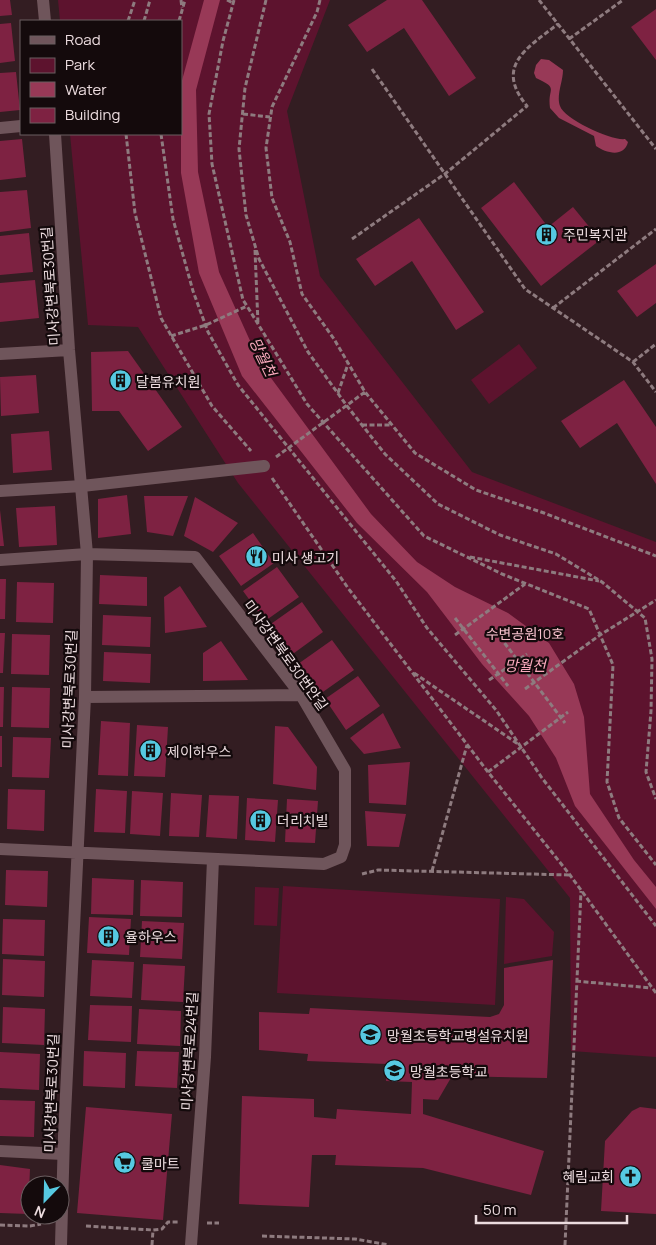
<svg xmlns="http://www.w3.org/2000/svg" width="656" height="1245" font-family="Manrope,'Noto Sans KR',sans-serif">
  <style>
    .green { fill: #5d132e }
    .water { fill: #983957 }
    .building { fill: #7e2242 }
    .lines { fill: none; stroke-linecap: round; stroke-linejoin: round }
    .path { stroke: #8e7b7f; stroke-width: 3; stroke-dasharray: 5 2.5; stroke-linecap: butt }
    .street { stroke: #6f555b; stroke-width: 12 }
    .labels { text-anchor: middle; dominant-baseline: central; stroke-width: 4.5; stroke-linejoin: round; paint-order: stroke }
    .poi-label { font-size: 14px; fill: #ecdcdf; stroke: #140a0c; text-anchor: start }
    .street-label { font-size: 14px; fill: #ecdcdf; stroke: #140a0c }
    .park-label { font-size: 14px; fill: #f7c1cd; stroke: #140a0c }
    .water-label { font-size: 15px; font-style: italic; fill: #f8a9bc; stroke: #140a0c }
  </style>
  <rect width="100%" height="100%" fill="#331d22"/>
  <path class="green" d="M58,0h272l-43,111 33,165 152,196 184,70v515l-85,-6 -1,-153 -332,-415 -100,-156 -50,-2 -18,-191h111v-113h-121z
    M519,344l18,24 -48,36 -18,-24z
    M283,886l217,13 -5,106 -218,-12z
    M255,887l24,1 -2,38 -23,-1z
    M506,897l18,2 30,33 -2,24 -48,8z"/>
  <path class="water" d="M204,0h16l-24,90 2,82 21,100 41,91 111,151 46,48 38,25 53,26 41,30 25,41 10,33 6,77 44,66 22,27v22l-81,-103 -19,-48 -27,-42 -47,-52 -55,-72 -70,-69 -115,-147 -43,-103 -18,-100v-89z
    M541,59l8,1 14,10c0,12 -7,25 -3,36 4,13 52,35 65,33l3,3c-4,16 -22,11 -32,4l-2,-10 -35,-18 -9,-10c-3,-21 10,-19 -14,-30l-2,-5 2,-8z"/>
  <path class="building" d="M0,0h10l2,15 -12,1z
    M387,0h35l54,78 -27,18 -45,-68 -37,24 -19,-27z
    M656,9v51l-25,-33z
    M11,23l4,38 -15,2v-39z
    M16,72l4,38 -20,2v-39z
    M22,139l4,38 -26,3v-39z
    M514,182l34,45 25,-20 27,33 -59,46 -60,-78z
    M27,190l4,38 -31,4v-40z
    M419,218l65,94 -28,18 -44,-69 -37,25 -19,-27z
    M29,233l4,39 -33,3v-39z
    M656,264v39l-19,14 -20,-26z
    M35,280l4,38 -39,4v-39z
    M128,351l54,76 -34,24 -29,-40h-27l-1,-59z
    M36,375l3,38 -38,3 -1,-39z
    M624,380l32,47v57l-39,-61 -37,25 -19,-27z
    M49,431l3,39 -39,3 -2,-39z
    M127,495l4,39 -33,4v-39z
    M144,496h44l-15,40 -26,-4z
    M195,497l43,26 -25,29 -29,-16z
    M55,506l2,39 -38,2 -3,-39z
    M0,510l4,36h-4z
    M253,533l21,30 -33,23 -22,-30z
    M277,567l22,30 -34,24 -22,-30z
    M100,575l47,2v29l-48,-2z
    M0,579h6l-1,40h-5z
    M17,582l37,1 -1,40 -37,-1z
    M180,586l27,41 -42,6 -1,-36z
    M302,602l21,30 -33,24 -22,-30z
    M103,615l48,2 -1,30 -48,-2z
    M0,633h5l-2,40h-3z
    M12,634l38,1 -1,40 -38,-1z
    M332,640l22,30 -34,24 -22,-30z
    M221,641l27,39 -45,1v-28z
    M104,652l47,2 -1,29 -47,-2z
    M358,676l22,30 -34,24 -21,-31z
    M0,687h4l-1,40h-3z
    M12,687l38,1 -1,40 -38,-1z
    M383,713l18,35 -37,6 -14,-16z
    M101,721l29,2 -2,53 -30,-1z
    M137,725l31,2 -3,50 -31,-1z
    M275,726l13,1 29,40 -1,23 -43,-6z
    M0,736h2v31h-2z
    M13,737l38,1 -2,40 -37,-1z
    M410,762l-4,43 -37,-2 -1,-38z
    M8,789l37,1 -1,41 -37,-2z
    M96,789l31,2 -2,42 -31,-1z
    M132,791l31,2 -3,43 -30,-2z
    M171,793l31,2 -3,42 -30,-1z
    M209,795l30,1 -2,43 -31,-2z
    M247,798l31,2 -3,42 -30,-2z
    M287,799l31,2 -3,42 -30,-1z
    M365,811l41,3 -7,33 -32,-1z
    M6,870l42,1 -1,36 -42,-2z
    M92,878l42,2 -1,35 -42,-1z
    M141,880l42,2 -1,35 -42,-1z
    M89,917l42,2 -2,36 -42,-2z
    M3,919l42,1 -1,36 -42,-2z
    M142,921l42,2 -2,36 -42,-2z
    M3,959l42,2 -1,36 -42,-2z
    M92,960l42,2 -2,36 -42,-2z
    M553,960l-6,118 -95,-2 -14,24 -15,-1v15l121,37 -13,44 -108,-27 -88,-3 1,-10h-24l-3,52 -70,-3 3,-108 72,3v18l22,2 1,-10 74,5 1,-32 -26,-1 1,-17 -80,-3 1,-7 -49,-4v-38l50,2 1,-6 180,9 9,-3 5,-9v-37z
    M143,964l42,2 -2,36 -42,-2z
    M90,1005l42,1 -1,36 -43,-2z
    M3,1007l42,2 -1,36 -42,-2z
    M139,1009l42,2 -1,35 -43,-2z
    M84,1051l42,2 -1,35 -42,-2z
    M137,1051l42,1 -2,36 -42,-2z
    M0,1052l40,2 -1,36 -39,-2z
    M0,1100l35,1 -1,36 -34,-1z
    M86,1107l86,7 -9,106 -86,-7z
    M640,1107l16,2v105l-55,-3 4,-70 27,-30z
    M0,1165l30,4 -2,45 -28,-1z"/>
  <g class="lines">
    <path class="path" d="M181,0l1,8
      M227,0l6,3
      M234,0l-11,41 -14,73 3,50 31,136 4,6 60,98 117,132 78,38 87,35 24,56 -6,117 12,36 37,47
      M266,0l-21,88 -6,61 7,66 13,44 49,93 39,54 38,48 53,50 62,31 56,19 46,28 43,36 7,41 -1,52 -5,61 10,27
      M320,0l-3,12 -45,95 -6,41 6,50 18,44 12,52 32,45 31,53 50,61 61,37 68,23 112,43
      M539,0l117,149
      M128,21l7,-21
      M144,21l6,-21
      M179,21l6,-21
      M569,39l54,-39
      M372,69l153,220 108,73 23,30
      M243,114l27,3
      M126,134l9,79 26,105 51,88 39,45
      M161,134l12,85 20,72 15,41 30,53 158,196 31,47 69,82 46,68 114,148
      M352,239l94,-66 81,-67c-33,-40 0,-58 31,-82
      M255,250l3,74
      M553,308l103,-79
      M171,336l35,-11 41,-19
      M633,362l23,-18
      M338,393l10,-29
      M362,425h30
      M276,457l89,-65
      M272,478l76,110 140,184 82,103 86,118
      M470,557l129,24
      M455,618l53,68
      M455,635l70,-51
      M500,637l65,86
      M414,673l104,71
      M489,680l38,-26
      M525,689l75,-54 56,-35
      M488,772l80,-60
      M432,871l35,-126
      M362,874l16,-4 191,5
      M576,981l75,7
      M207,1223h12
      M0,1225l30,1 11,-2
      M86,1226l67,4 9,-1 6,-7h11
      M262,1236l93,3 34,6
      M152,1245l1,-15
      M565,1245l16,-354"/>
    <path class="street" d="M43,0l2,21
      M0,128l21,-2
      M55,134l14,216 18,204 -2,143 -21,439 -3,109
      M0,354l69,-4
      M0,491l82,-5 182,-20
      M0,560l87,-6 108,3 106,138 44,75v75l-4,12 -17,7 -324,-15
      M85,697l216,-2
      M0,1151l63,3
      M191,1245l14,-188 8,-198"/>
  </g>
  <defs>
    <symbol id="building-disc" viewBox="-11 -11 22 22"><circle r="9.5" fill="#56c9e1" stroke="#140a0c"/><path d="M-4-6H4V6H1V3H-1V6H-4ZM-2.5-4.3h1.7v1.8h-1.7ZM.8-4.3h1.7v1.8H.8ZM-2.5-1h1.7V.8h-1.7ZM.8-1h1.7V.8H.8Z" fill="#111"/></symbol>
    <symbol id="restaurant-disc" viewBox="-11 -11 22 22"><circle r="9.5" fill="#56c9e1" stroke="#140a0c"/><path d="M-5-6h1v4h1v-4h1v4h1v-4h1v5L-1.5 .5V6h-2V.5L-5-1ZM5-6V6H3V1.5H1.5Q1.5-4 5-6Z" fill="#111"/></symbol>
    <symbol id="school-disc" viewBox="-11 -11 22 22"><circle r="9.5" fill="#56c9e1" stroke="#140a0c"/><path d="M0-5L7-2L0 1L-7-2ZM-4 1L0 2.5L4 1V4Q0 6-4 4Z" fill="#111"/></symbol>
    <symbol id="supermarket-disc" viewBox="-11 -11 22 22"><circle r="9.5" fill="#56c9e1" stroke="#140a0c"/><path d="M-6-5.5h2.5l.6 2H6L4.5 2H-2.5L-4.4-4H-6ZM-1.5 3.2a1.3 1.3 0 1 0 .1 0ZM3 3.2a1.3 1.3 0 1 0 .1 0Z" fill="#111"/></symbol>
    <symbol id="church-disc" viewBox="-11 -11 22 22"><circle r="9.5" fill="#56c9e1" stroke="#140a0c"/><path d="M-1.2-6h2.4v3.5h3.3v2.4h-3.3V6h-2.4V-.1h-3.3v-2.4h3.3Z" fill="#111"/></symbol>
  </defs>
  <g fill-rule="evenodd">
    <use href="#building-disc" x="534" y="222" width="25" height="25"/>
    <use href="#building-disc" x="108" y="368" width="25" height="25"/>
    <use href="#restaurant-disc" x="244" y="544" width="25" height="25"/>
    <use href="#building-disc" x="138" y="738" width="25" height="25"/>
    <use href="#building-disc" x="248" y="808" width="25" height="25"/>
    <use href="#building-disc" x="96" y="924" width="25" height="25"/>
    <use href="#school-disc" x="358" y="1022" width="25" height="25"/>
    <use href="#school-disc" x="382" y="1058" width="25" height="25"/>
    <use href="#supermarket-disc" x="112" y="1150" width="25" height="25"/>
    <use href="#church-disc" x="618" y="1164" width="25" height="25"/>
  </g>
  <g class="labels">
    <g class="poi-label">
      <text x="563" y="234">주민복지관</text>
      <text x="136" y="381">달봄유치원</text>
      <text x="272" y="557">미사 생고기</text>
      <text x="167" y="751">제이하우스</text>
      <text x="277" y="820">더리치빌</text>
      <text x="125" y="936">율하우스</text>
      <text x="387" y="1035">망월초등학교병설유치원</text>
      <text x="410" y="1071">망월초등학교</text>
      <text x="141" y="1163">쿨마트</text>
      <text x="614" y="1176" text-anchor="end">혜림교회</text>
    </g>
    <g class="street-label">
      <text transform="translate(50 286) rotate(-94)">미사강변북로30번길</text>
      <text transform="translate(286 655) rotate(54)">미사강변북로30번안길</text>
      <text transform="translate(69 689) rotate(-88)">미사강변북로30번길</text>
      <text transform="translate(189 1051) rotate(-87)">미사강변북로24번길</text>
      <text transform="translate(51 1093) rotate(-88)">미사강변북로30번길</text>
    </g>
    <g class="park-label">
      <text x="525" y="633">수변공원10호</text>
    </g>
    <g class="water-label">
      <text transform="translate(263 357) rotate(64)">망월천</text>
      <text x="525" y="665">망월천</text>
    </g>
  </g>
  <rect x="20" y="20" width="162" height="115" fill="#140a0c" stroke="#6a5e60"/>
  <rect x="30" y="36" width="25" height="8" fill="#6f555b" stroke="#6a5e60"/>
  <text x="65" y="45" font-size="15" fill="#ecdcdf">Road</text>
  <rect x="30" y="58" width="25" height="15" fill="#5d132e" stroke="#6a5e60"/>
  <text x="65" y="70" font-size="15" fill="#ecdcdf">Park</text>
  <rect x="30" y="82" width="25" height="15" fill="#983957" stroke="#6a5e60"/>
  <text x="65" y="95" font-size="15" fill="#ecdcdf">Water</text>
  <rect x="30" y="108" width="25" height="15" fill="#7e2242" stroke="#6a5e60"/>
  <text x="65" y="120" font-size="15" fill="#ecdcdf">Building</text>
  <g transform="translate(45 1200) rotate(203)"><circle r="24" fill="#140a0c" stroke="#6a5e60"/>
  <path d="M0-4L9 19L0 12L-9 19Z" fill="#56c9e1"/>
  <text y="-8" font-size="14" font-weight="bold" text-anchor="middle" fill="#ecdcdf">N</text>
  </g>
  <path d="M476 1215v8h151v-8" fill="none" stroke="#ecdcdf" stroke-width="2.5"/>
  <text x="483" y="1215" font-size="15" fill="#ecdcdf" stroke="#140a0c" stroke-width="4" paint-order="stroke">50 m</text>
</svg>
